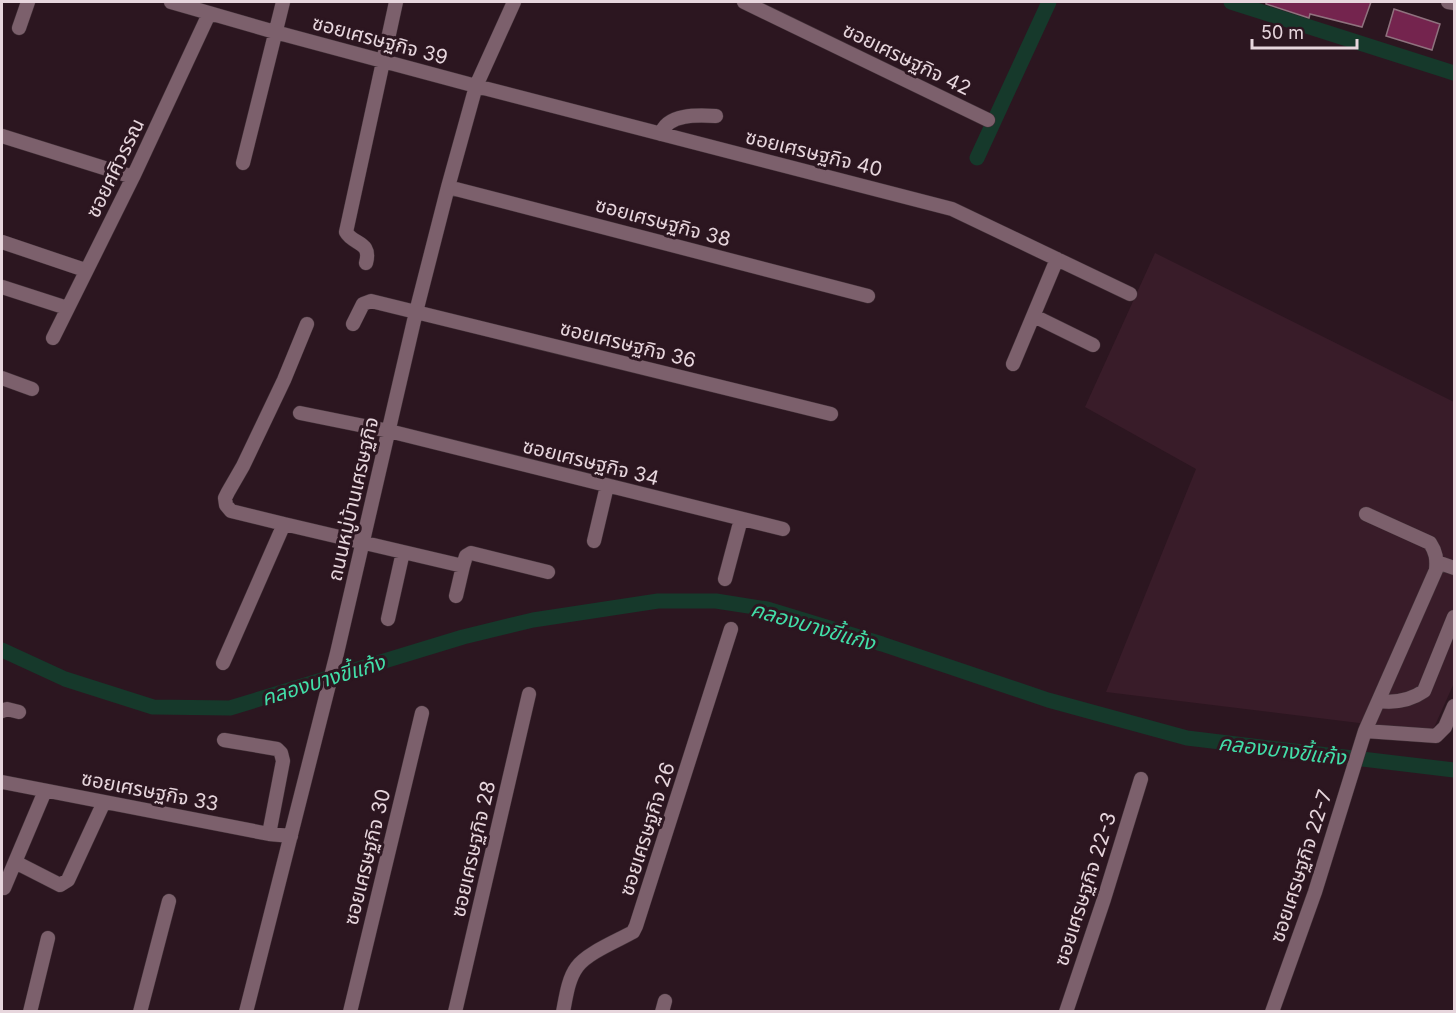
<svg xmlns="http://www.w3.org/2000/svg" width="1456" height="1013" font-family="Inter,'Noto Sans Thai',sans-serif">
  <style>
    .built { fill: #391c29 }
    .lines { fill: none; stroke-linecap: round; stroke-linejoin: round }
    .canal { stroke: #16392b; stroke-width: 15 }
    .building { fill: #74244e; stroke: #8f727e; stroke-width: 1.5 }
    .minor-casing { stroke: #423138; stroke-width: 15 }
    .minor { stroke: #7c606c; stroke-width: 14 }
    .labels { text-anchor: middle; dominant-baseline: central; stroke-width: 6; stroke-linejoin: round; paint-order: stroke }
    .street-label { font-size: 20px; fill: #e7d6dd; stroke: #2c1620 }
    .water-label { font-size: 21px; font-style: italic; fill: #42dea8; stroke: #2c1620 }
  </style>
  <rect width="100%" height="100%" fill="#2c1620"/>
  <path class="built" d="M1155,253l299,149v281l-22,49 -326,-40 90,-223 -111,-62z"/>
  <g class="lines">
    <path class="canal" d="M1231,2l223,71
      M977,158l72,-156
      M2,650l63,29 88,28 77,1 233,-71 70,-17 125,-19h58l51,8 115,35 166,56 139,38 267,32"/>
  </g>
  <path class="building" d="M1266,2h105l-9,25 -52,-13 -1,4 -43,-14z
    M1394,9l46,15 -8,26 -46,-14z"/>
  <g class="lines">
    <defs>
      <path id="minor" d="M171,2l104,30 201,54 476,123 178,85
        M744,2l244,118
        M1448,2l6,1
        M19,28l9,-26
        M661,134c6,-21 38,-19 55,-18
        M2,136l131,41
        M243,163l40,-161
        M448,187l420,109
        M2,242l83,28
        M366,263c6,-22 -13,-18 -20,-31l50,-230
        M2,287l65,21
        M1034,316l59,29
        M353,324l10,-20 8,-3 460,113
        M53,338l80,-161 76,-163
        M1013,364l44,-105
        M2,378l30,11
        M300,413l89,18 394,98
        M284,524l-53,-13 -5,-6 -1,-7 3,-6 15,-26 41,-86 23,-56
        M594,541l13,-55
        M1437,562l17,6
        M725,579l16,-60
        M456,596l7,-30
        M388,619l15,-67
        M223,663l61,-139 179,42 3,-10 5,-3 77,19
        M1379,701c16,2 32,-1 45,-10l30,-74
        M2,711l5,-2 12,3
        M1365,731l71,-161c1,-11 0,-18 -6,-27l-64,-29
        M224,740l53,9 4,4 2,8 -14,73
        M2,782l267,52 22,2
        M15,862l45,23 8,-5 36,-78
        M4,888l41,-97
        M30,1012l18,-74
        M140,1012l29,-111
        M246,1012l91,-359 79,-341 32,-125 28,-101 38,-84
        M350,1012l72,-299
        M455,1012l74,-318
        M563,1012c3,-15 5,-33 14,-45 10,-14 40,-26 56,-35l3,-6 95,-297
        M662,1012l3,-11
        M1066,1012l38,-113 37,-120
        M1272,1012l43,-120 50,-161 71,5 9,-9 9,-21"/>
    </defs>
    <use href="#minor" class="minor-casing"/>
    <use href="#minor" class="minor"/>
  </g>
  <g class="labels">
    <g class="street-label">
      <text transform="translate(380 40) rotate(15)">ซอยเศรษฐกิจ 39</text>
      <text transform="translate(907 59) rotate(26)">ซอยเศรษฐกิจ 42</text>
      <text transform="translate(814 153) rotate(14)">ซอยเศรษฐกิจ 40</text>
      <text transform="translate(115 168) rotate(-64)">ซอยศศิวรรณ</text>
      <text transform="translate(663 222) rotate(15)">ซอยเศรษฐกิจ 38</text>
      <text transform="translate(628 344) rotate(14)">ซอยเศรษฐกิจ 36</text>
      <text transform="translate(591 462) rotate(14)">ซอยเศรษฐกิจ 34</text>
      <text transform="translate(353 499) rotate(-77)">ถนนหมู่บ้านเศรษฐกิจ</text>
      <text transform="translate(150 791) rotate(11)">ซอยเศรษฐกิจ 33</text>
      <text transform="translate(647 829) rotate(-72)">ซอยเศรษฐกิจ 26</text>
      <text transform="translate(473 849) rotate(-77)">ซอยเศรษฐกิจ 28</text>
      <text transform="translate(367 857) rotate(-76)">ซอยเศรษฐกิจ 30</text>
      <text transform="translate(1301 866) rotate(-72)">ซอยเศรษฐกิจ 22-7</text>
      <text transform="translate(1085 889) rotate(-72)">ซอยเศรษฐกิจ 22-3</text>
    </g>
    <g class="water-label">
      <text transform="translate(813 626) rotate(16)">คลองบางขี้แก้ง</text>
      <text transform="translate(323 680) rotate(-17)">คลองบางขี้แก้ง</text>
      <text transform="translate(1282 750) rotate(7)">คลองบางขี้แก้ง</text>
    </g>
  </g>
  <rect width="1456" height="1013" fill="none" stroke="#e7d6dd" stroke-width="6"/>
  <path d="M1252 39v9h105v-9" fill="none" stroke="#e7d6dd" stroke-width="3"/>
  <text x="1261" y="39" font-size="18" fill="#e7d6dd" stroke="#2c1620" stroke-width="4.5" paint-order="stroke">50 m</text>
</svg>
